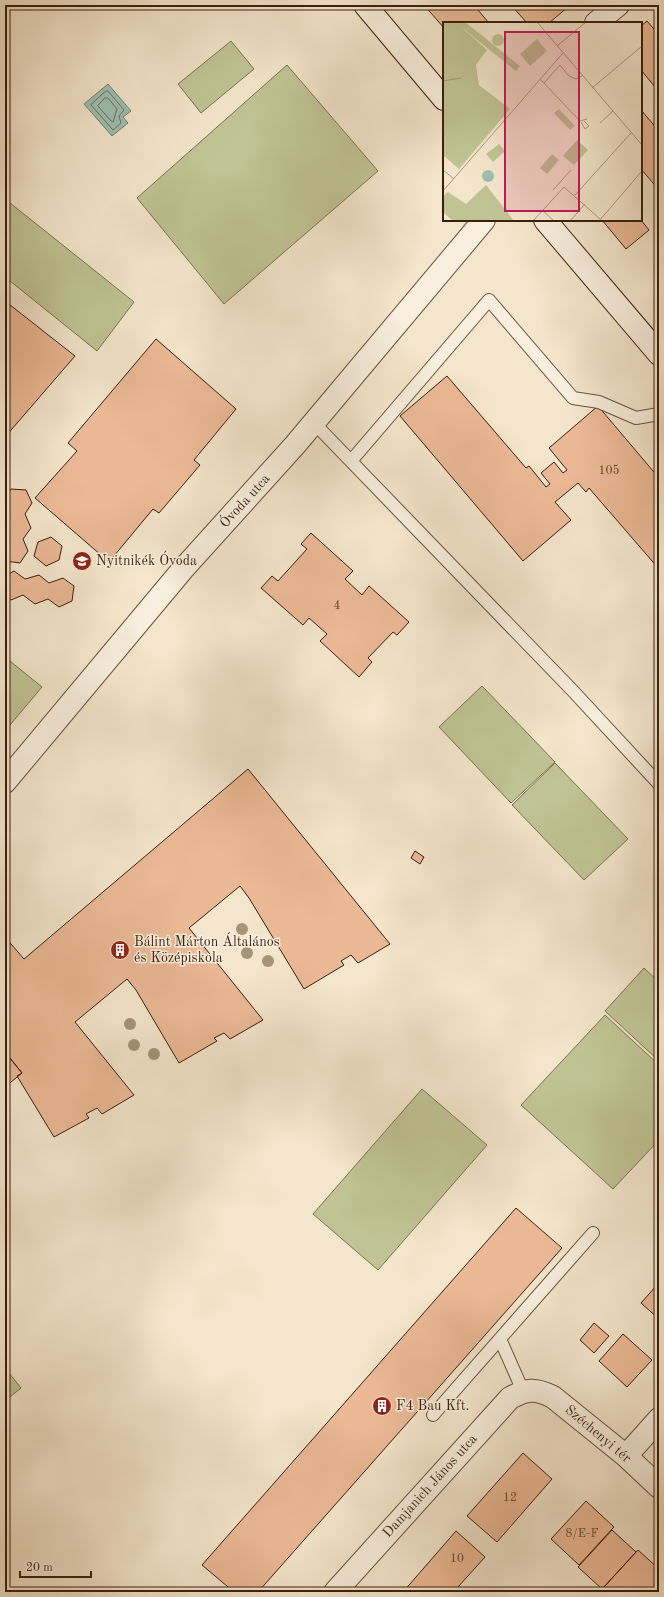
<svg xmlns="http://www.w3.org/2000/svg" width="664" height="1597" font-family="'Old Standard TT',serif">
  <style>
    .green { fill: #c0c494; stroke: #7e7150 }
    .water { fill: #9dc0b2; stroke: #767f6f }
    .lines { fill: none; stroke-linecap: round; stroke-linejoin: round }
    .shore { stroke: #6c6f5e; stroke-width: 1 }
    .building { fill: #ebb996; stroke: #3c1e0b }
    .lane-casing { stroke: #6a503b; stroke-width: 14 }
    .street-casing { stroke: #6a503b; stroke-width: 24 }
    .secondary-casing { stroke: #3c1e0b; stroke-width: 24 }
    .lane { stroke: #f8efde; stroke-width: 12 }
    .street { stroke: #f8efde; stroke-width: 22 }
    .secondary { stroke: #f8efde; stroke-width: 22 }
    .tree { fill: #a59478 }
    .labels { text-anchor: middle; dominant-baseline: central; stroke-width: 3; stroke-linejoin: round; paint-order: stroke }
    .number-label { font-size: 12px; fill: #68452e }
    .street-label { font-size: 14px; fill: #3c1e0b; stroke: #f8efde }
    .poi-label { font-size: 14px; fill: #3c1e0b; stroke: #f8efde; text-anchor: start }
    .inset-road { fill: none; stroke: #aa967f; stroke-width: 1 }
    .view { fill: #c2185b; fill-opacity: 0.15; stroke: #c2185b; stroke-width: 2 }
    .inset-edge { fill: none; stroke: #3c1e0b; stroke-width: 2 }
  </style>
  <rect width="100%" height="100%" fill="#f4e6cc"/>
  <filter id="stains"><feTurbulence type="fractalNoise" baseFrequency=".005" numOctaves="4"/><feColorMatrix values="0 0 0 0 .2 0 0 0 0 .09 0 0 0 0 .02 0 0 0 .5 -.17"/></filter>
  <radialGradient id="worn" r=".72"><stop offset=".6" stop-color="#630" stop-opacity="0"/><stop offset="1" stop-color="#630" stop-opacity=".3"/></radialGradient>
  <path class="green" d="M231,41l23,28 -53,44 -23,-29z
    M287,65l91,106 -154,133 -87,-106z
    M5,199l129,103 -37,49 -92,-74z
    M5,657l37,30 -37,44z
    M482,686l73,76 -44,41 -72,-76z
    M555,763l73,76 -44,41 -72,-75z
    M644,968l15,14v79l-54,-50z
    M605,1015l54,50v75l-46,49 -92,-84z
    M422,1089l65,56 -109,125 -65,-56z
    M5,1368l16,20 -16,13z"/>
  <path class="water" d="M108,84l23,27 -8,6 5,6 -16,13 -28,-32z"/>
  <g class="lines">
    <path class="shore" d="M106,91h2l16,19 -5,6 2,7 -8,7 -22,-25z
      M105,98h3l9,11 -4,13 -2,-1 -13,-15z"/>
  </g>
  <path class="building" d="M424,5h59l-5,5 11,13h-45v5z
    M511,5h55l2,2 -19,16h-22z
    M647,21l12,14v48l-4,4 -14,-17v-44z
    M641,110l18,21v59l-18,-21z
    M602,220h39l8,10 -23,19z
    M5,301l70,55 -70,81z
    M156,339l80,70 -42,51 6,5 -41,48 -6,-4 -44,53 -74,-64 42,-47 -9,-8z
    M447,376l79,92 3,-2 17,21 4,-3 -9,-11 13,-11 9,11 4,-3 -18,-22 49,-42 61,72v91l-70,-81 -3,4 -8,-9 -23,19 16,18 -48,41 -123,-145z
    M11,489l15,1 6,13 -7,11 6,14 -8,11 5,12 -8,12 -15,-2v-20l2,-4 -2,-5v-12l4,-6 -4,-10v-6z
    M311,533l42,38 -8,8 17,16 7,-9 40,36 -12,13 -4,-3 -25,26 4,4 -13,15 -39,-36 7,-7 -18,-16 -6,7 -42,-37 11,-12 6,5 29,-32 -6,-5z
    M51,537l11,9 -3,14 -13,6 -12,-10 4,-14z
    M14,571l11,8 14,-4 10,8 14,-5 11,8 -2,15 -13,6 -11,-8 -13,5 -12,-9 -12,5 -6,-5v-19z
    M248,769l142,175 -32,19 -7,-8 -10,6 3,4 -40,24 -55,-91 -9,-12 -51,42 74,92 -33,19 -6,-6 -10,5 3,3 -38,22 -43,-73 -9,-11 -52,43 59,73 -32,19 -5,-6 -11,6 3,4 -35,19 -37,-61 5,-3 -17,-21v-115l19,22z
    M415,851l9,6 -4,7 -9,-6z
    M5,1052l17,21 -17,14z
    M516,1208l46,40 -304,344h-24l-32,-27z
    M657,1285l2,1v33l-18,-16z
    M594,1323l15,13 -15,17 -14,-13z
    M623,1334l29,26 -25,27 -28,-26z
    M523,1453l29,26 -55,63 -30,-26z
    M586,1501l28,26 -35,38 -28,-26z
    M612,1530l24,22 -34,37 -24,-22z
    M456,1531l29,26 -27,30 -4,5h-51z
    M638,1550l21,19v18l-5,5h-46l-4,-5z"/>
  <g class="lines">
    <defs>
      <path id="lane" d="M314,423l259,268 86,93
        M351,461l138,-161 84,98 26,4 37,16 23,-4
        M500,1339l23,52
        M433,1415l160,-182"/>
      <path id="street" d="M596,23l22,-18
        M5,782l178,-213 112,-124 189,-225
        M626,1456l33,-37
        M335,1592l175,-194c17,-9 25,-10 43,-1l73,59 33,31"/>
      <path id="secondary" d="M365,5l79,94
        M545,220l114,134"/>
    </defs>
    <use href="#lane" class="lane-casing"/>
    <use href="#street" class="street-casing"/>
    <use href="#secondary" class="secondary-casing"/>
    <use href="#lane" class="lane"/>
    <use href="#street" class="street"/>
    <use href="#secondary" class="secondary"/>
  </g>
  <g class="tree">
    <circle cx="242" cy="929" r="6"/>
    <circle cx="247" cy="953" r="6"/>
    <circle cx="268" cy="961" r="6"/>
    <circle cx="130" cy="1024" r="6"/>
    <circle cx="134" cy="1045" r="6"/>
    <circle cx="154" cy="1054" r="6"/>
  </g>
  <defs>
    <symbol id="school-disc" viewBox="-11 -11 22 22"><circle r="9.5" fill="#8f2418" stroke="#f8efde"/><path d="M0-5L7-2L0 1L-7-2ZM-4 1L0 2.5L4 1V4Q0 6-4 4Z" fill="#fff"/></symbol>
    <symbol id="building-disc" viewBox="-11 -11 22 22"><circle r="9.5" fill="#8f2418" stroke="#f8efde"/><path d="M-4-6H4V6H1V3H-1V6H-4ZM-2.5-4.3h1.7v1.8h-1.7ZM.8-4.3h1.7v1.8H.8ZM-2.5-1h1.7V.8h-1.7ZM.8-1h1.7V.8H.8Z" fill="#fff"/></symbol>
  </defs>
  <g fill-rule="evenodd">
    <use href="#school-disc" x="71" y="550" width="22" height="22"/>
    <use href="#building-disc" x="109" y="939" width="22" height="22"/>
    <use href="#building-disc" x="371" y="1395" width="22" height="22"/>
  </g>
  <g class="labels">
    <g class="number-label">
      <text x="609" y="471">105</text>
      <text x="337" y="606">4</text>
      <text x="510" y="1498">12</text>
      <text x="582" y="1534">8/E-F</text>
      <text x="457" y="1559">10</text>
    </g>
    <g class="street-label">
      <text transform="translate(245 501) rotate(-48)">Óvoda utca</text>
      <text transform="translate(598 1434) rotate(40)">Széchenyi tér</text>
      <text transform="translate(430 1486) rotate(-48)">Damjanich János utca</text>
    </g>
    <g class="poi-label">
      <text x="96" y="561">Nyitnikék Óvoda</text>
      <text x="134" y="942">Bálint Márton Általános<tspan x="134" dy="16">és Középiskola</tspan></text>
      <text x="396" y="1406">F4 Bau Kft.</text>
    </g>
  </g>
  <g transform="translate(443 22)">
    <rect width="199" height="199" fill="#f4e6cc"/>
    <path d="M0,0h22l55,44 -4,5 -56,-45 27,24 -11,15 3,20 31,24 -51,60 -16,-14zM49 18a6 6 0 1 1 12 0a6 6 0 1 1-12 0ZM94,17l10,12 -17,15 -10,-12zM116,87l16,17 -5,4 -16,-17zM134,118l11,10 -14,15 -11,-9zM56,122l6,7 -12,11 -7,-8zM109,132l7,6 -12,14 -7,-6zM43,163l28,36h-61l-10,-9v-16l5,-4 18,12z" fill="#c0c494"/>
    <path d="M39 154a6 6 0 1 1 12 0a6 6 0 1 1-12 0Z" fill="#9dc0b2"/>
    <path class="inset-road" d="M94,0l105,123M114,24l29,-24M97,57l40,42 7,-2M0,59l18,-3M101,61l16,-18 9,11 7,3 6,-3M149,66l50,-42M138,100l4,7 4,-3 -5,-5M157,101l13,-12M0,148l11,9M110,168l18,-20M0,169l120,-138M132,173l56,-62M99,188l12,11M90,199l31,-34 36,32M127,199l15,-17M156,199l43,-50"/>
    <path class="view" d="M62,10h74v179h-74z"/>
    <rect width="199" height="199" class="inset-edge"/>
  </g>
  <rect width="664" height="1597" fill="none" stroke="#f4e6cc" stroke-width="20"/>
  <rect x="6" y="6" width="652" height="1585" fill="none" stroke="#3c1e0b" stroke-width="2"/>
  <rect x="10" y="10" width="644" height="1577" fill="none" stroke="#3c1e0b"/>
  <path d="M20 1571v6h71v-6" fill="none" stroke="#3c1e0b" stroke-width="2"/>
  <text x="26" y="1571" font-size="12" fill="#3c1e0b" stroke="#f8efde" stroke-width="3" paint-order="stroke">20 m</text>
  <rect width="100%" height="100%" filter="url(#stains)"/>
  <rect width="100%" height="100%" fill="url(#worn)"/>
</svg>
